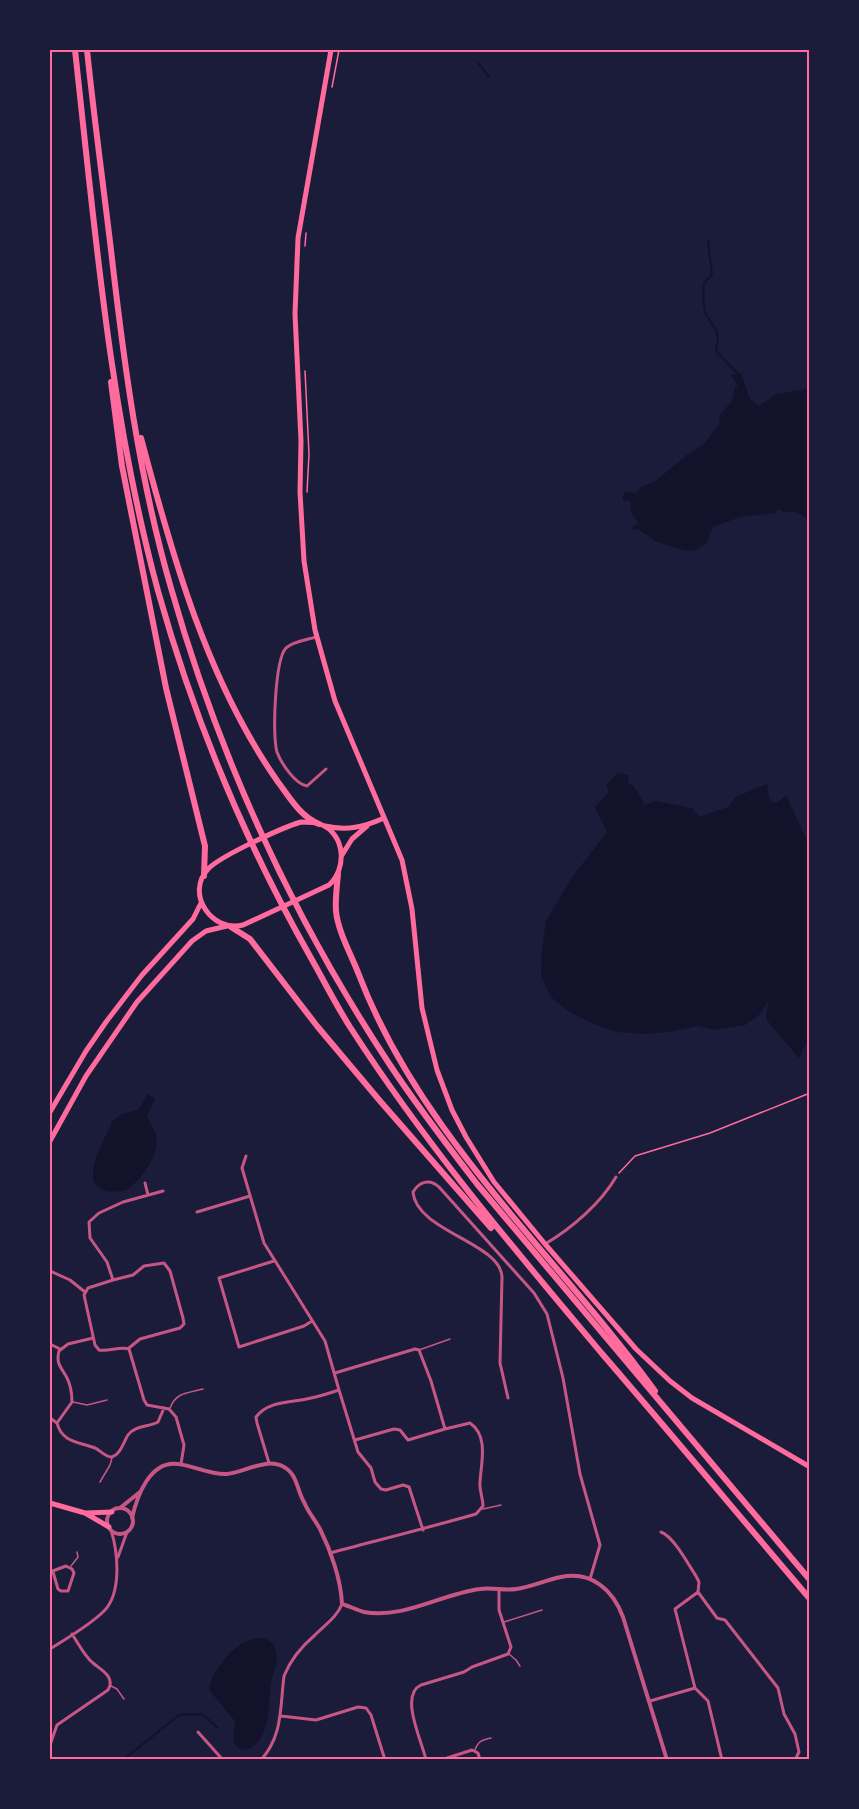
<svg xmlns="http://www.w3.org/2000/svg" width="859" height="1809" font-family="'Zilla Slab',serif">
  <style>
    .water { fill: #12122b }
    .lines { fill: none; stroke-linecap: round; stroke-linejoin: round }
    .stream { stroke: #12122b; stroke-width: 2 }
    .path { stroke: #ff6b9d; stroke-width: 1.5 }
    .service { stroke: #c65784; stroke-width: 1.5 }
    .minor { stroke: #c65784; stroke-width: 3 }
    .tertiary { stroke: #c65784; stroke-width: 4 }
    .primary { stroke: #ff6b9d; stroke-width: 5 }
    .trunk { stroke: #ff6b9d; stroke-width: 5 }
    .motorway { stroke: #ff6b9d; stroke-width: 6 }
    .neatline { fill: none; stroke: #ff6b9d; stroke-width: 2 }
  </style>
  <rect width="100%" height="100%" fill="#1b1b3a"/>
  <path class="water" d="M741,373l9,26 9,7 17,-12 33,-5v131l-13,-8h-13l-5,-3 -3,4 -35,4 -27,10 -7,17 -13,7 -9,-1 -27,-8 -19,-13 -6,1 1,-4 6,-3 -7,-8 -2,-14 -7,-1v-5l3,-3 11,1 3,-5 17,-8 31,-26 14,-8 17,-21 1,-10 12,-14 3,-14 3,-1 -7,-11z
    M617,773l11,2 1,9 4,1 12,20 10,-4 37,7 7,9 29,-10 8,-10 31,-13 2,14 3,4 5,1 9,-8 23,50v49l-2,7 3,1c0,12 -4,49 0,58l-1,77 -10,21 -33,-39 3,-19 -10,15 -14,10 -30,5 -18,-4 -22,5 -28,3 -30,-2 -28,-10 -22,-12 -16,-13 -10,-21 1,-27 4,-28 27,-45 34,-44 -12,-25 14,-15 -3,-6z
    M148,1094l7,5 -8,18c3,5 7,12 9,18 4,21 -14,43 -29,55 -57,11 -28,-41 -15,-67l-1,-1 11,-8 16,-4z
    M264,1638c6,3 11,6 12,13 3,11 -3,21 -5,32 -3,20 0,42 -13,59 -5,7 -17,12 -23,2 -3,-5 0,-16 0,-23l-25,-30c-3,-14 22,-44 35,-49 6,-3 13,-4 19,-4z"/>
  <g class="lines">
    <path class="stream" d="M478,63l11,14
      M708,240l4,35 -8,8c-1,10 -1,19 1,29 3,9 12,15 13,25 0,5 -2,9 -2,14l22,23
      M123,1760l56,-45 23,-1 16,14"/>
    <path class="path" d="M332,87l7,-37
      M305,246l1,-13
      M305,371l4,83 -2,38
      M619,1173l16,-17 75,-23 100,-40"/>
    <path class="service" d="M419,1350l31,-11
      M73,1402l14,3 20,-5
      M170,1408c6,-16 18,-15 33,-19
      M100,1482l10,-17 2,-7
      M483,1509l18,-4
      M71,1566l7,-9 -1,-5
      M504,1622l38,-12
      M509,1654l7,6 4,6
      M111,1686l6,3 7,10
      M475,1750c3,-9 7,-10 16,-12"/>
    <path class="minor" d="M316,637c-9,3 -22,4 -30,11 -11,11 -14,88 -9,104 4,11 18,32 30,34l19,-17
      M246,1156l-4,12 22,75 61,98 14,49
      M145,1183l3,12
      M163,1191l-40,11 -24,11 -10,9 1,16 17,24 6,18 -25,8 -4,7 11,50 4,5c10,2 20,-4 30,-1l15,51 3,5 22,4 7,8 8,28 -3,19
      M197,1212l53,-16
      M545,1244c26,-15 56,-41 71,-67
      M274,1261l-55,17 20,69 65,-21 8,-5
      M50,1271l20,9 15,12
      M113,1280l20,-5 11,-9 20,-3 6,8 13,47 1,6 -4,4 -40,11 -11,9
      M93,1338l-25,6 -9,7c-3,12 1,15 7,25 4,7 6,17 6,26l-15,21c5,20 23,19 38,25 5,2 10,9 16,9 9,-1 13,-16 17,-22 7,-10 21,-8 30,-13l6,-14
      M50,1344l10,5
      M508,1398l-8,-35 2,-86c-1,-34 -86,-46 -89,-85 6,-10 16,-14 26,-5l95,106 13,21 16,64 17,96 20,71 -10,34
      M50,1418l7,5
      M355,1440l39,-11 6,1 8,10 37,-11
      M269,1463l-12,-40 -1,-6c13,-17 36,-14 55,-19 10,-2 19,-5 28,-8l19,62 13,16 4,14 6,7 5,1 17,-5 6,2 14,43
      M661,1532c13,5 27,32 35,44l3,6 -1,10
      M330,1553c49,-13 97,-25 146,-39l7,-8c0,-8 -4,-16 -3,-24 1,-19 9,-46 -10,-59l-25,6 -14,-48 -12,-31 -4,-1 -80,24
      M118,1557l9,-25
      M50,1572l16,-6 6,3 2,4 -6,18h-7l-3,-2 -5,-17
      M50,1649c17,-11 39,-23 54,-38 18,-18 14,-59 7,-81
      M650,1701l45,-13
      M281,1716l35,4 42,-13 8,1 5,7 14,45
      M198,1732l25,28
      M50,1745l7,-20 51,-35c8,-13 -7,-20 -15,-27 -8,-6 -15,-20 -21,-29
      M261,1760c22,-24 19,-53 23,-84 6,-15 18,-30 31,-41 10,-10 22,-18 27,-31
      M426,1760c-4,-19 -27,-65 -5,-75l43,-13 8,-5 36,-13 3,-7 -12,-37v-21
      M441,1760l31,-10 6,3 2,7
      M722,1760l-14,-59 -13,-13 -20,-79 23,-17 19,26 8,2 53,68 6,26 11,20 4,18 -4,8"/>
    <path class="tertiary" d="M120,1508l20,-16
      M107 1521a13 13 0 1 1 26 0a13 13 0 1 1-26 0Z
      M132,1518c5,-22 18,-58 46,-54 17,2 32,11 49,10 19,-2 39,-17 57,-7 13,7 13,23 20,35 4,10 11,18 16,27 11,22 21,51 22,75 7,2 15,6 22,8 41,7 77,-18 116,-23 12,-2 24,2 36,0 15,-2 30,-9 45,-12 31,-6 52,13 62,40l44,143"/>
    <path class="primary" d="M331,50l-33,188 -3,76 6,127 -1,51 4,69 11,69 20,71 67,159 10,49 10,99 15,62 15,40 14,27 28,45 51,62 91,105 34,32 22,17 118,69
      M325,826c22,5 39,1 59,-8
      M342,855l10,-16 15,-13"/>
    <path class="trunk" d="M301,822c6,0 14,0 19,2 26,10 27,45 9,61l-86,40c-31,8 -59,-32 -34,-57 14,-13 72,-40 92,-46z
      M50,1112l36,-61 20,-29 36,-47 51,-56 8,-16
      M50,1141l36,-65 51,-74 55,-61 14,-10 21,-5
      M50,1503l35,10 24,14
      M86,1513l26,-1"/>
    <path class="motorway" d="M75,50c20,180 35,365 83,541 36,128 87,251 153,367 13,23 25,47 39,69 76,118 164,222 254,329 69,80 137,162 206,243
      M87,50c7,67 16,133 24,200 13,114 28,228 60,338 48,169 122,330 219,477 27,41 57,80 87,119l333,396
      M111,382l11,84 44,222 39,158 -1,30
      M141,438c31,117 66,243 137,344 12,16 22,34 41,42
      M338,874c-1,12 -3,25 -2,37 2,21 15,43 23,64 62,162 196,278 296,416
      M231,927l19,12 67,87 63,75 111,127"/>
  </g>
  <rect width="859" height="1809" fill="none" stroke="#1b1b3a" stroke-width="102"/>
  <rect x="51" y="51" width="757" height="1707" class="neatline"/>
</svg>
